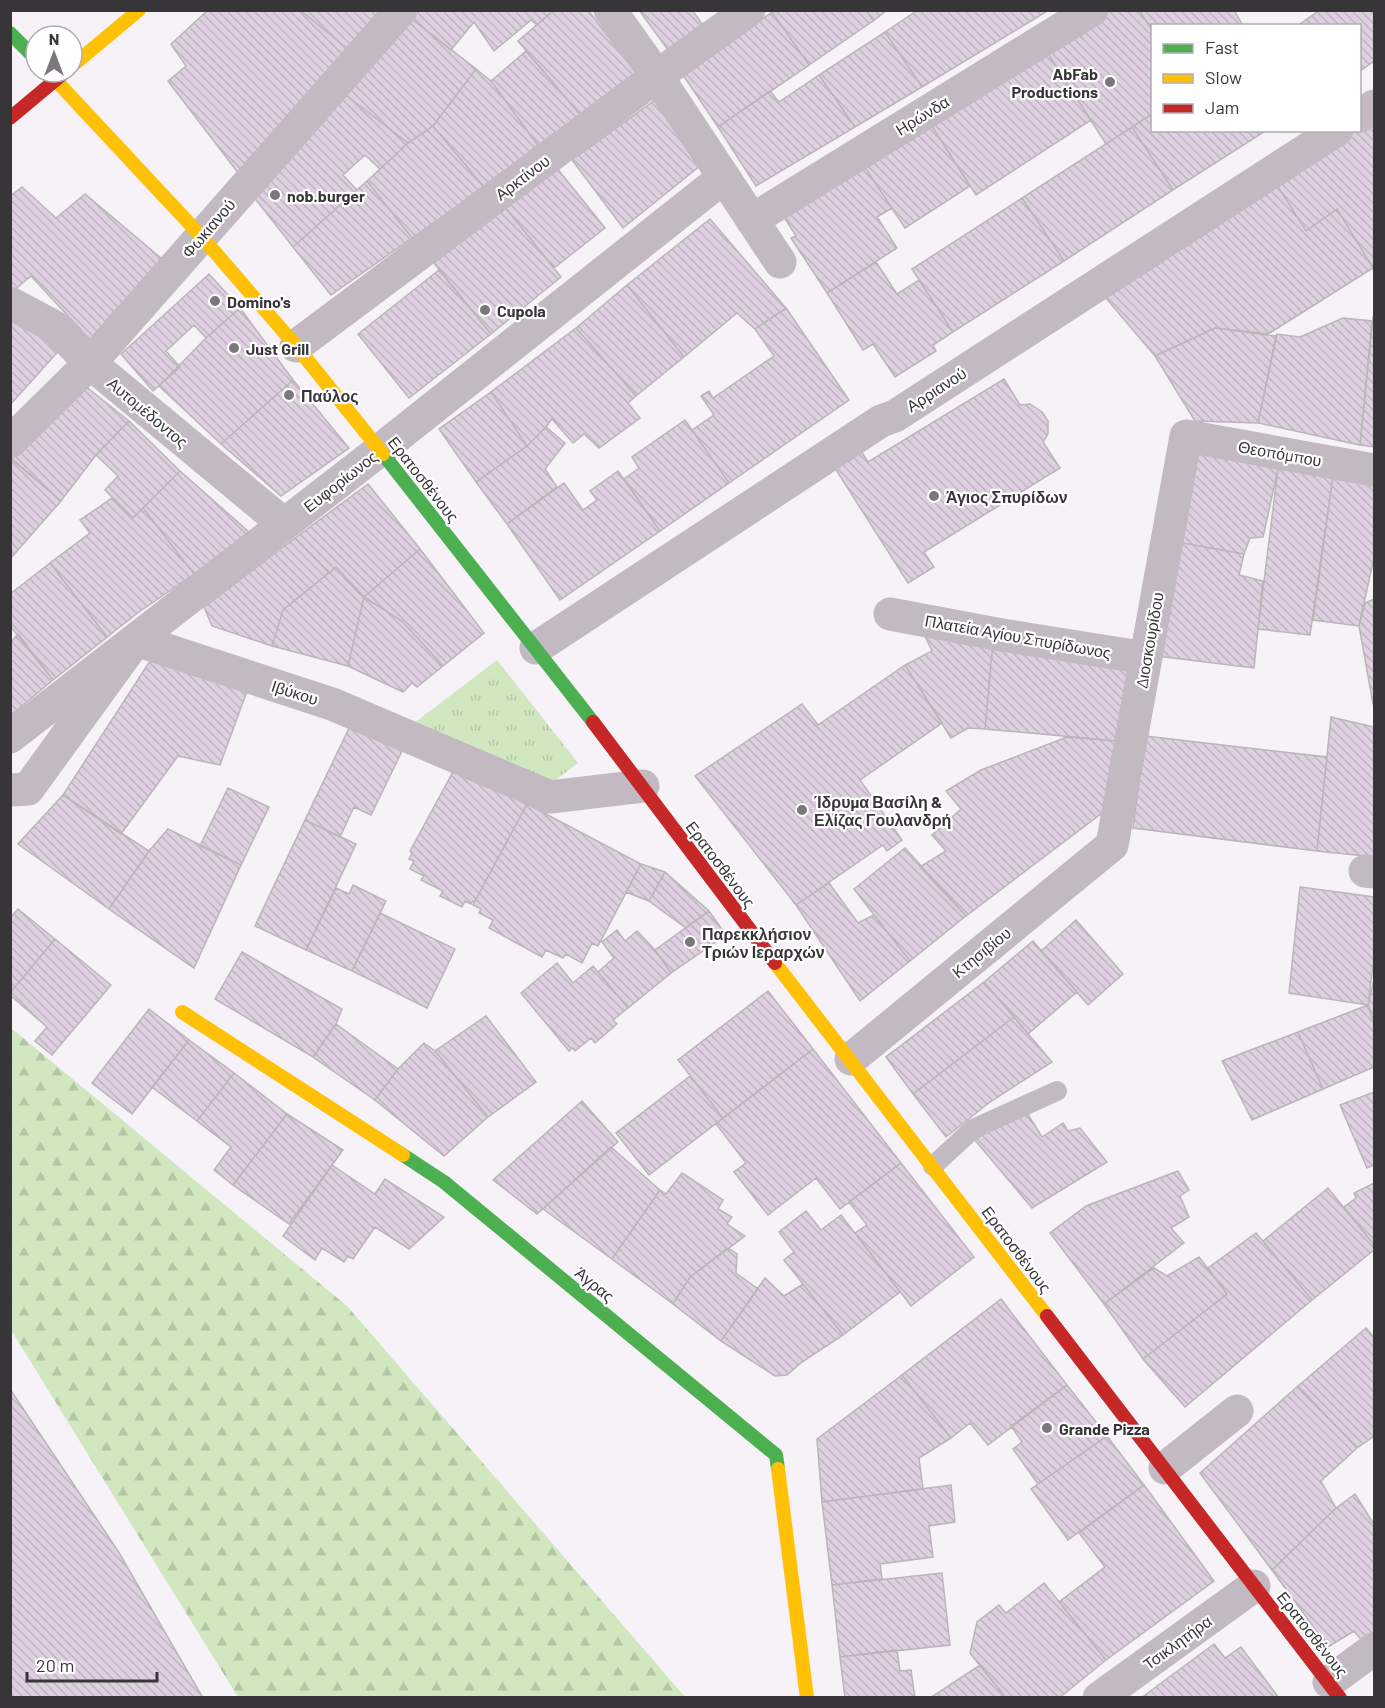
<svg xmlns="http://www.w3.org/2000/svg" width="1385" height="1708" font-family="Barlow,sans-serif">
  <style>
    .grass { fill: url(#grass-tufts) }
    .forest { fill: url(#forest-firs) }
    .building { fill: url(#building-back-hatch); stroke: #b9b5b9; stroke-width: 1.5 }
    .lines { fill: none; stroke-linecap: round; stroke-linejoin: round }
    .lane { stroke: #c2b9c2; stroke-width: 20 }
    .street { stroke: #c2b9c2; stroke-width: 33 }
    .fast { stroke: #4caf50; stroke-width: 14 }
    .slow { stroke: #ffc107; stroke-width: 14 }
    .jam { stroke: #c62828; stroke-width: 14 }
    .poi-dot { fill: #7b777c; stroke: #fff; stroke-width: 2 }
    .labels { text-anchor: middle; dominant-baseline: central; stroke-width: 4.5; stroke-linejoin: round; paint-order: stroke }
    .poi-label { font-size: 16px; font-weight: bold; fill: #383539; stroke: #fff; text-anchor: start }
    .street-label { font-size: 16px; fill: #383539; stroke: #fff }
  </style>
  <defs>
    <pattern id="grass-tufts" width="24" height="20" patternUnits="userSpaceOnUse" patternTransform="scale(1.5)"><rect width="24" height="20" fill="#d0e7c0"/><path d="M3 7l-1-3M5 7V3M7 7l1-3M15 17l-1-3M17 17v-4M19 17l1-3" fill="none" stroke="#b3c7a6"/></pattern>
    <pattern id="forest-firs" width="22" height="20" patternUnits="userSpaceOnUse" patternTransform="scale(1.5)"><rect width="22" height="20" fill="#d0e7c0"/><path d="M5 1l3.5 6h-7zM16 11l3.5 6h-7z" fill="#b3c7a6"/></pattern>
    <pattern id="building-back-hatch" width="6" height="6" patternUnits="userSpaceOnUse" patternTransform="scale(1.5)"><rect width="6" height="6" fill="#dfd0e1"/><path d="M-1 5l2 2M0 0l6 6M5-1l2 2" fill="none" stroke="#c0b3c2"/></pattern>
  </defs>
  <rect width="100%" height="100%" fill="#f7f2f8"/>
  <path class="grass" d="M497,660l81,103 -29,22 -144,-55z"/>
  <path class="forest" d="M11,1028l336,278 338,391h-447l-227,-367z"/>
  <path class="building" d="M208,10h92l48,39 -109,125 -71,-93 18,-15 -15,-22z
    M300,10h83l-35,39z
    M413,10h141l-17,15 -6,-5 -37,31 -20,-29 -23,28 -43,-34z
    M554,10h34l51,67 -57,40 -64,-76z
    M639,10h53l11,15 -35,25z
    M774,10h93l6,11 -64,44 -37,-53z
    M867,10h20l-14,11z
    M913,10h136l-127,77 -37,-55 30,-20z
    M1106,10h33l13,20v84l-46,30 -61,-95z
    M1139,10h95l9,16h-91v4z
    M1320,10h54v51l-14,10v-45h-63z
    M772,12l37,53 -91,62 -35,-52z
    M408,16l68,53 -43,57 -25,17 -66,-51z
    M885,32l37,55 -67,40 -36,-52z
    M1045,49l46,71 -115,75 -46,-72z
    M526,51l56,66 -43,30 -48,-66z
    M476,69l15,12 48,66 -55,40 -51,-61z
    M819,75l36,52 -99,59 -38,-59 52,-36 9,11z
    M342,92l66,51 -28,26 -15,-14 -22,20 14,15 -64,57 -40,-51z
    M655,100l46,65 -78,63 -51,-68z
    M1374,110v157l-1,1 -36,-59 -31,22 -34,-54z
    M1152,114v16h115l-94,60 -41,-63z
    M930,123l40,63 -65,42 -41,-62z
    M433,126l51,61 -72,51 -45,-57 41,-38z
    M1132,127l41,63 -109,71 -42,-63z
    M864,166l28,42 -15,9 20,31 -70,45 -36,-55 5,-2 -12,-19z
    M556,167l49,61 -51,40 -49,-61z
    M1272,177l34,54 31,-22 36,59 -105,66 -53,-6 -60,28 -50,-59z
    M367,181l45,57 -81,57 -38,-48z
    M22,187l34,31 29,-24 83,70 -75,79 -62,-67 -20,17 -1,-97z
    M1022,198l42,63 -111,71 -41,-63z
    M505,207l56,70 -70,57 -57,-71z
    M710,219l76,89 -31,21 -18,-16 -53,44 -57,-72z
    M876,262l21,32 22,-14 34,52 -20,13 3,6 -41,26 -22,-33 -10,6 -36,-57z
    M439,270l52,64 -82,64 -51,-64z
    M209,274l31,34 -34,30 -12,-13 -28,26 14,16 -27,24 -32,-37z
    M627,285l57,72 -48,39 -60,-68z
    M240,308l53,72 -72,64 -62,-58 47,-48z
    M786,308l63,92 -120,83 -37,-53 22,-15 -13,-19 8,-5 4,7 61,-42 -19,-27z
    M10,316l54,29 -54,60z
    M1373,317h1v130l-14,-2z
    M1343,318l29,3 -12,124 -102,-22 19,-89 23,3z
    M576,328l60,68 -8,7 12,15 -41,30 -15,-14 -11,9 -21,-24 -6,8 -19,19 -36,-54z
    M1215,328l61,8 -18,87 -63,-2 -40,-65z
    M1004,379l16,26 10,-1 12,8 6,9v13l-5,8 17,26 -136,84 10,15 -26,16 -75,-118 27,-16 8,13z
    M293,380l56,68 -68,48 -60,-52z
    M84,385l45,36 -33,34 -35,46 -50,-43z
    M491,392l36,54 -51,36 -37,-53z
    M685,420l44,63 -69,48 -36,-52 15,-11 -7,-11z
    M129,421l51,50 -47,47 -28,-28 13,-14 -22,-21z
    M546,427l19,16 -20,26 12,18 -50,37 -31,-42 51,-36z
    M1192,451l86,18 -15,68 -13,1 -6,16 -67,-12z
    M10,458l51,43 -51,58z
    M1278,469l55,7 -23,159 -52,-6z
    M180,471l69,61 -55,42 -51,-66z
    M618,471l42,60 -100,69 -53,-76 57,-41 19,27 14,-10 -7,-9z
    M1333,476l41,7v75l-15,68 -46,-6z
    M368,484l52,65 -56,48 -28,-30 -7,6 -34,-35z
    M112,498l21,20 10,-10 51,66 -55,38 -32,25 -57,-74 40,-30 -10,-13z
    M295,538l34,35 -46,37 -11,36 -60,-20 -8,-19z
    M1177,542l67,12 -5,21 24,6 -9,87 -97,-12z
    M420,549l64,84 -41,33 -41,-45 -38,-24z
    M50,563l57,74 -54,43 -43,-54v-32z
    M336,567l28,30 -16,69 -76,-20 11,-36z
    M364,597l38,24 41,45 -26,21 -5,-4 -9,9 -55,-26z
    M1374,599v106l-1,-1 -14,-78 6,-23z
    M919,623l74,19 -8,87 -17,-1 -17,10 -46,-73 27,-14z
    M18,634l35,46 -43,36v-73z
    M993,642l138,19 -14,80 -132,-12z
    M152,658l95,33 -27,74 -42,-9 -57,78 -58,-39z
    M905,665l37,58 -82,57 42,60 -15,11 -4,-6 -87,60 -101,-129 107,-72 16,21z
    M1331,717l43,10v130l-57,-6z
    M351,724l52,25 -32,66 -17,-8 -14,30 -35,-17z
    M1145,736l182,21 -10,94 -184,-23z
    M1067,737l50,4 -11,69 -140,106 -46,-49 26,-16 -14,-16 29,-26 -15,-18 35,-21z
    M454,770l73,34 -52,97h-2l-2,3 -6,-3 -3,6 -22,-11 3,-5 -22,-11 3,-4 -14,-7 4,-8 -5,-2 3,-6 -2,-2z
    M228,788l41,19 -28,58 -41,-19z
    M63,795l86,56 -40,58 -91,-65z
    M527,804l114,60 -43,82 -6,-3 -10,20 -16,-9 -3,4 -17,-8 -4,7 -53,-29 4,-8 -14,-7 2,-4 -8,-4z
    M305,820l51,24 -50,106 -51,-24z
    M168,829l73,36 -47,103 -85,-59 40,-58z
    M905,848l61,68 -56,45 -56,-72z
    M641,864l24,8 -16,29 -23,-9z
    M665,872l44,39 -23,17 -37,-27z
    M829,883l29,40 16,-8 36,46 -50,40 -64,-96z
    M353,885l33,16 -34,70 -46,-21 30,-62 13,6z
    M1300,887l74,10v61l-6,47 -79,-12z
    M18,909l37,30 -45,54v-75z
    M709,911l17,24 -55,38 -16,-23z
    M380,913l75,36 -28,59 -75,-37z
    M1076,920l47,54 -35,31 -47,-54z
    M617,930l8,11 12,-10 18,19 16,23 -43,35 -30,-36 16,-14 -12,-16z
    M55,939l56,46 -59,70 -17,-14 12,-14 -37,-32v-2z
    M1033,941l44,51 -49,42 -44,-52z
    M242,952l100,57 -6,15 -23,33 -98,-58z
    M557,963l16,20 20,-17 35,42 -15,12 4,4 -22,19 -4,-5 -16,13 -2,-3 -4,3 -48,-58z
    M1374,980v43l-6,-18z
    M984,982l30,35 -101,77 -27,-37z
    M768,991l45,58 -90,69 -45,-58z
    M1368,1005l6,18v44l-51,22 -25,-57z
    M149,1009l40,31 -57,74 -40,-31z
    M486,1016l50,66 -48,35 -53,-66z
    M1014,1017l38,45 -62,40 -44,35 -33,-43z
    M336,1024l62,45 -23,31 -62,-43z
    M1298,1032l25,57 -71,31 -30,-59z
    M189,1040l45,33 -37,48 -45,-34z
    M424,1043l11,8 53,66 -44,39 -69,-56 23,-31z
    M813,1049l88,114 -61,46 -24,-31 -48,37 -34,-43 12,-9 -30,-39z
    M234,1073l53,41 -54,71 -19,-15 17,-23 -34,-26z
    M690,1076l33,42 -74,57 -33,-42z
    M1374,1092v73l-7,3 -27,-63z
    M582,1101l36,41 -81,72 -44,-34z
    M1027,1113l15,24 21,-14 5,8 12,-3 27,34 -75,46 -58,-69z
    M287,1114l56,36 -54,74 -56,-39z
    M611,1147l49,43 -48,69 -69,-50z
    M901,1163l73,94 -63,49 -56,-73 12,-8 -18,-23z
    M332,1165l43,29 10,-15 59,38 -35,32 -34,-22 -22,32 -5,-3 -4,6 -22,-14 -7,12 -32,-24z
    M1178,1171l11,19 -9,6 9,21 -18,11 13,15 -80,61 -54,-71 36,-27z
    M682,1173l41,27 -5,9 14,8 -5,7 18,12 -55,41 -17,27 -61,-45 48,-69 6,4z
    M1374,1183v62l-30,-38 12,-9 -2,-5z
    M1328,1188l46,57v5l-62,50 -49,-59z
    M806,1211l15,19 20,-15 59,77 -57,43 -59,-75 10,-8 -15,-20z
    M1256,1233l56,67 -127,107 -42,-48 84,-65 -19,-26z
    M728,1248l9,6 -1,19 22,16 -37,52 -48,-37 17,-27z
    M1199,1257l28,37 -84,65 -39,-55 50,-36 13,8z
    M765,1278l19,18 19,-12 40,51 -41,27 -15,13 -12,1 -54,-35z
    M1001,1299l66,86 -79,60 -18,-22 -19,15 -49,-63z
    M1366,1328l8,9v99l-17,12 -59,-62z
    M902,1375l49,63 -32,20 4,31 -101,13 -5,-63z
    M1067,1385l40,51 -69,48 -25,-35 9,-7 -11,-16z
    M1298,1386l59,62 -36,33 15,27 -64,62 -72,-97z
    M10,1389l108,162 85,147h-193z
    M1107,1436l37,49 -76,55 -37,-51z
    M951,1485l4,37 -26,4 4,31 -53,7 2,15 -50,6 -10,-83z
    M1144,1485l70,96 -108,79 -47,-58 46,-35 -26,-34z
    M1355,1494l18,29 1,-1v122l-6,4 -14,-17 -26,16 -56,-77 64,-62z
    M942,1573l8,72 -110,12 -8,-72z
    M1044,1583l62,77 -47,38h-53l-36,-45 7,-31 22,-17 7,8z
    M1214,1644l11,14 16,-11 38,51h-138z
    M897,1650l3,21 11,-1 4,28h-70l-5,-41z
    M980,1665l26,33h-72l-1,-2z"/>
  <g class="lines">
    <path class="lane" d="M933,1166l40,-37 84,-38"/>
    <path class="street" d="M610,10l47,66 123,186
      M1360,116l14,-10
      M752,220l340,-210
      M10,303l45,24 35,36 194,161
      M296,346l361,-270 92,-66
      M10,442l80,-79 311,-353
      M890,614l112,21 144,23
      M536,648l345,-227 14,-5 442,-286
      M10,737l370,-287 344,-273
      M10,790l18,-1 108,-149 196,64 218,93 93,-11
      M1365,871l9,1
      M851,1059l261,-214 74,-409 188,34
      M1165,1468l72,-57
      M1329,1682l45,-33
      M1099,1698l155,-112"/>
    <path class="fast" d="M10,33l26,26
      M383,454l210,268
      M403,1155l41,27 332,273 2,14"/>
    <path class="slow" d="M72,66l67,-56
      M48,72l153,164 95,110 87,108
      M775,963l272,353
      M182,1012l221,143
      M778,1469l29,229"/>
    <path class="jam" d="M10,118l55,-46
      M593,722l182,241
      M1047,1316l293,382"/>
  </g>
  <g class="poi-dot">
    <circle cx="1110" cy="82" r="6"/>
    <circle cx="275" cy="195" r="6"/>
    <circle cx="215" cy="301" r="6"/>
    <circle cx="485" cy="310" r="6"/>
    <circle cx="234" cy="348" r="6"/>
    <circle cx="289" cy="395" r="6"/>
    <circle cx="934" cy="496" r="6"/>
    <circle cx="802" cy="810" r="6"/>
    <circle cx="690" cy="942" r="6"/>
    <circle cx="1047" cy="1428" r="6"/>
  </g>
  <g class="labels">
    <g class="poi-label">
      <text x="1098" y="73" text-anchor="end">AbFab<tspan x="1098" dy="18">Productions</tspan></text>
      <text x="287" y="195">nob.burger</text>
      <text x="227" y="301">Domino's</text>
      <text x="497" y="310">Cupola</text>
      <text x="246" y="348">Just Grill</text>
      <text x="301" y="395">Παύλος</text>
      <text x="946" y="496">Άγιος Σπυρίδων</text>
      <text x="814" y="801">Ίδρυμα Βασίλη &amp;<tspan x="814" dy="18">Ελίζας Γουλανδρή</tspan></text>
      <text x="702" y="933">Παρεκκλήσιον<tspan x="702" dy="18">Τριών Ιεραρχών</tspan></text>
      <text x="1059" y="1428">Grande Pizza</text>
    </g>
    <g class="street-label">
      <text transform="translate(922 115) rotate(-32)">Ηρώνδα</text>
      <text transform="translate(522 177) rotate(-37)">Αρκτίνου</text>
      <text transform="translate(208 228) rotate(-49)">Φωκιανού</text>
      <text transform="translate(936 389) rotate(-33)">Αρριανού</text>
      <text transform="translate(148 412) rotate(40)">Αυτομέδοντος</text>
      <text transform="translate(1280 453) rotate(10)">Θεοπόμπου</text>
      <text transform="translate(424 479) rotate(52)">Ερατοσθένους</text>
      <text transform="translate(340 481) rotate(-38)">Ευφορίωνος</text>
      <text transform="translate(1018 636) rotate(10)">Πλατεία Αγίου Σπυρίδωνος</text>
      <text transform="translate(1149 640) rotate(-80)">Διοσκουρίδου</text>
      <text transform="translate(295 692) rotate(18)">Ιβύκου</text>
      <text transform="translate(721 864) rotate(53)">Ερατοσθένους</text>
      <text transform="translate(981 952) rotate(-39)">Κτησιβίου</text>
      <text transform="translate(1017 1249) rotate(53)">Ερατοσθένους</text>
      <text transform="translate(595 1284) rotate(39)">Άγρας</text>
      <text transform="translate(1313 1634) rotate(52)">Ερατοσθένους</text>
      <text transform="translate(1177 1642) rotate(-36)">Τσικλητήρα</text>
    </g>
  </g>
  <rect width="1385" height="1708" fill="none" stroke="#383539" stroke-width="24"/>
  <rect x="1151" y="24" width="210" height="108" fill="#ffffff" stroke="#afaeb0" stroke-width="1.5"/>
  <rect x="1163" y="44" width="30" height="9" fill="#4caf50" stroke="#afaeb0" stroke-width="1.5"/>
  <text x="1205" y="54" font-size="18" fill="#383539">Fast</text>
  <rect x="1163" y="74" width="30" height="9" fill="#ffc107" stroke="#afaeb0" stroke-width="1.5"/>
  <text x="1205" y="84" font-size="18" fill="#383539">Slow</text>
  <rect x="1163" y="104" width="30" height="9" fill="#c62828" stroke="#afaeb0" stroke-width="1.5"/>
  <text x="1205" y="114" font-size="18" fill="#383539">Jam</text>
  <g transform="translate(54 54)"><circle r="28" fill="#ffffff" stroke="#afaeb0" stroke-width="1.5"/>
  <path d="M0-4.5L10 22L0 15L-10 22Z" fill="#7b777c"/>
  <text y="-9" font-size="16" font-weight="bold" text-anchor="middle" fill="#383539">N</text>
  </g>
  <path d="M27 1672v9h130v-9" fill="none" stroke="#383539" stroke-width="3"/>
  <text x="36" y="1672" font-size="18" fill="#383539" stroke="#ffffff" stroke-width="4.5" paint-order="stroke">20 m</text>
</svg>
